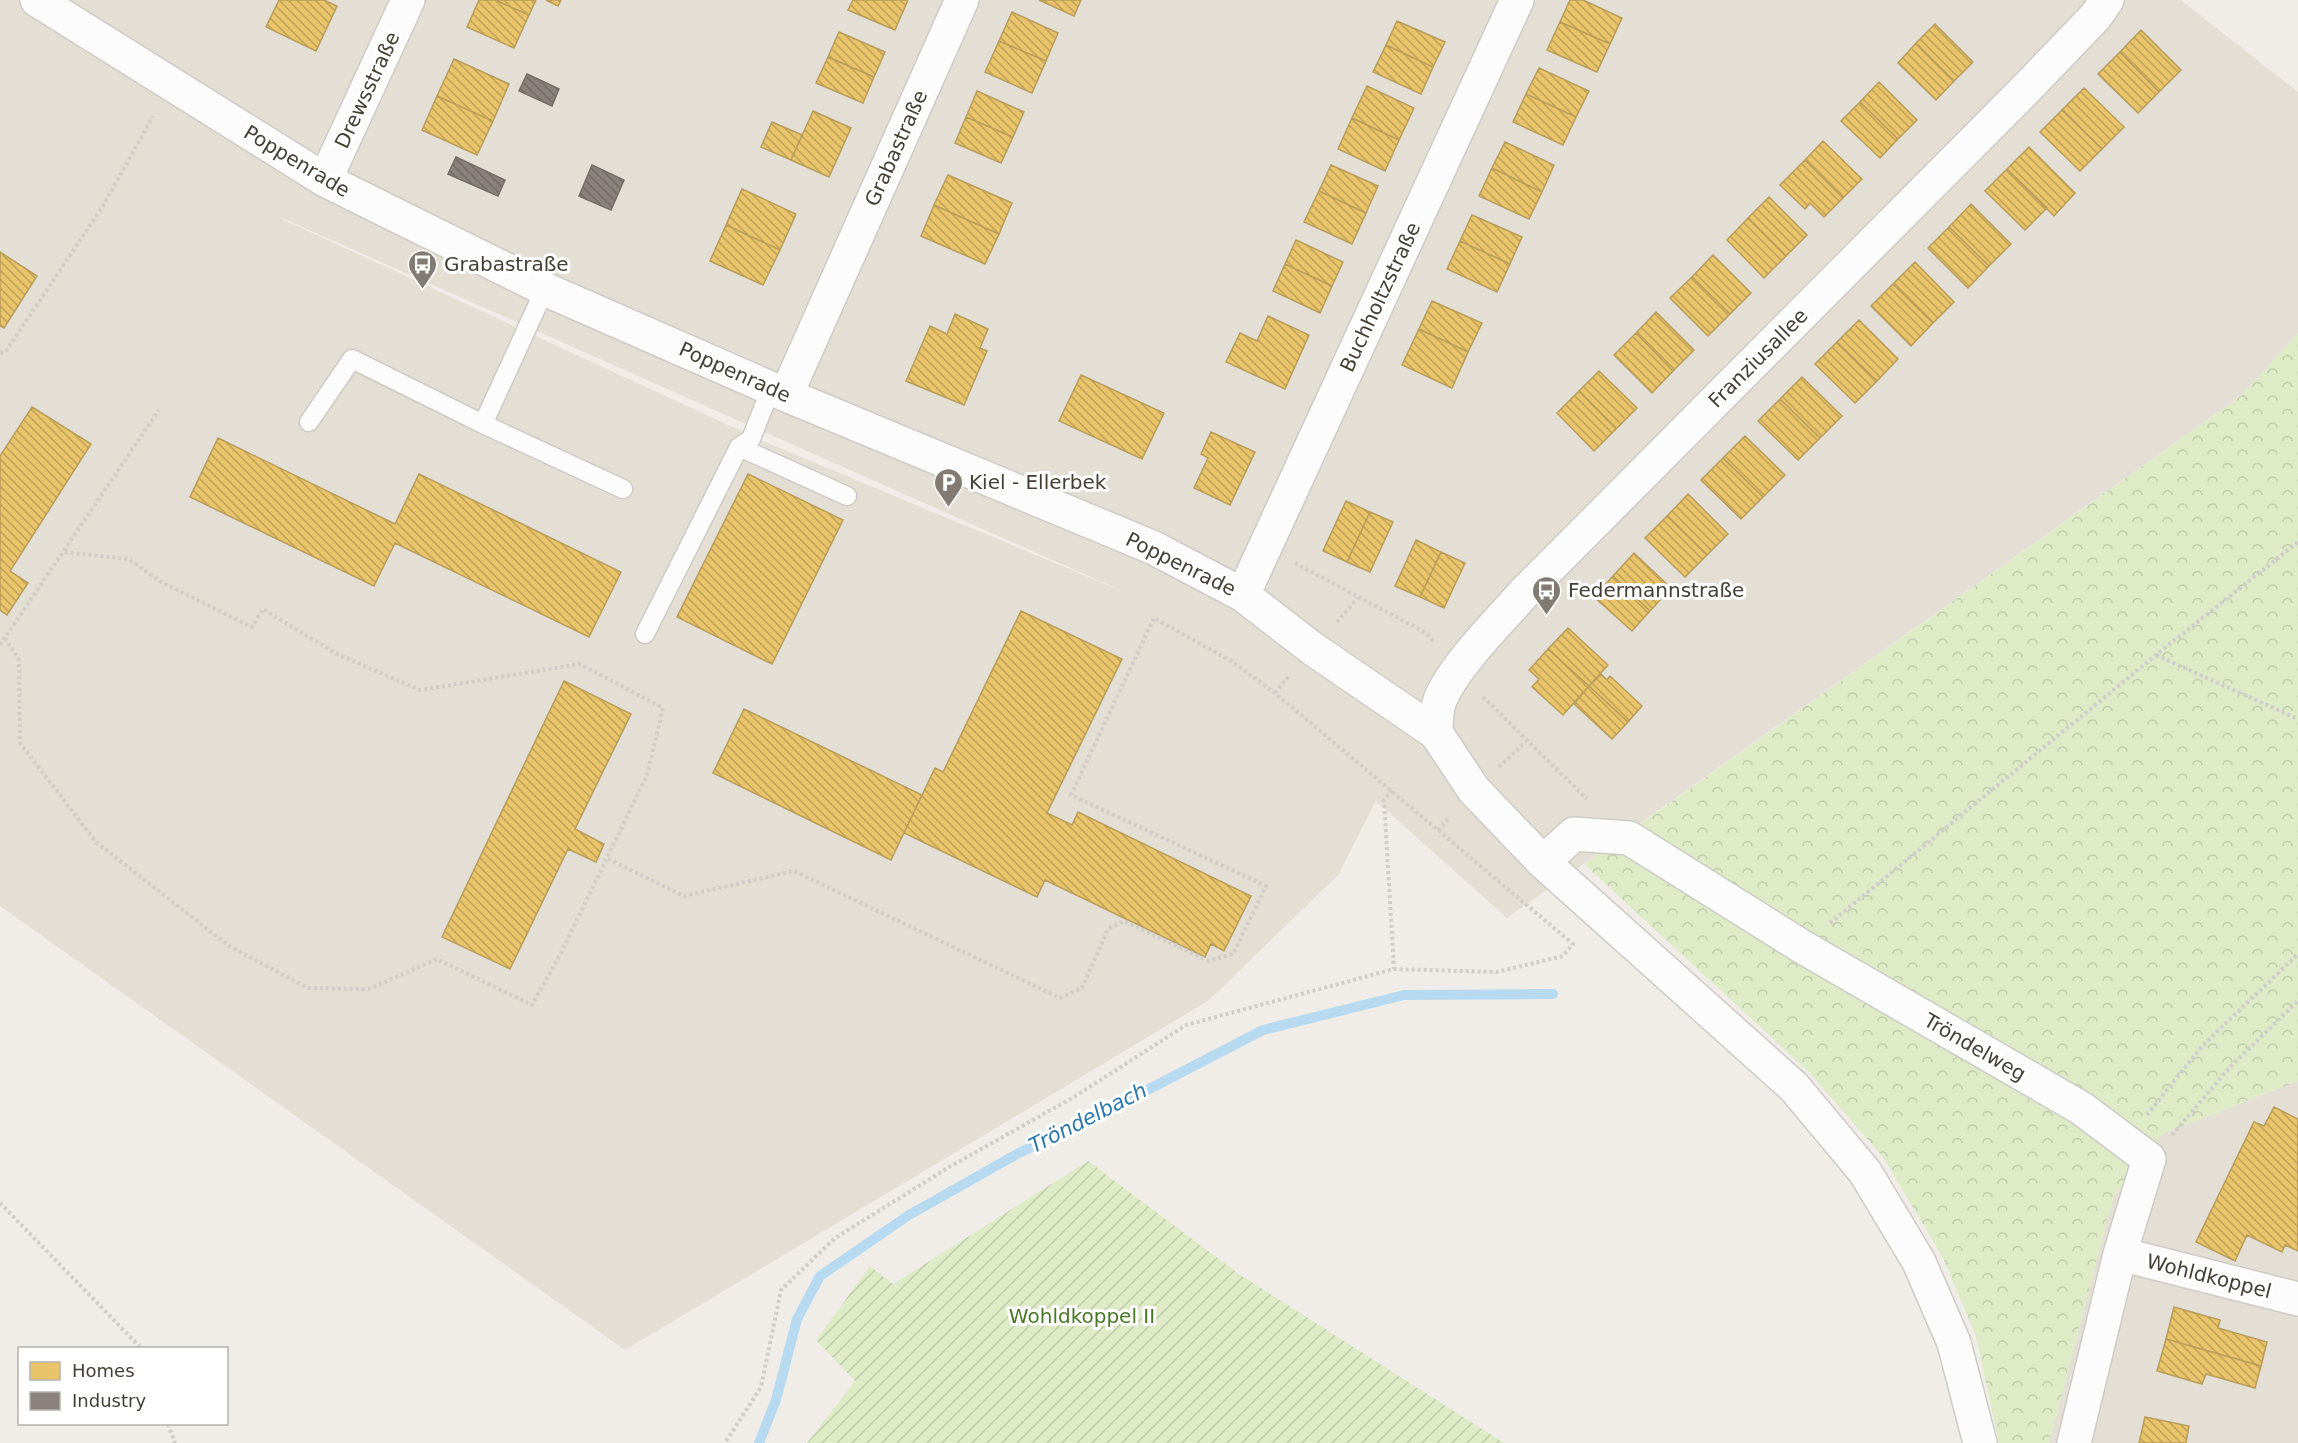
<svg xmlns="http://www.w3.org/2000/svg" width="2298" height="1443" font-family="'DejaVu Sans',sans-serif">
  <style>
    .residential { fill: #e4dfd5; fill-rule: evenodd }
    .forest { fill: url(#forest-crowns) }
    .garden { fill: url(#garden-furrows) }
    .homes { fill: url(#homes-back-hatch); stroke: #b89c5a; stroke-width: 1.5 }
    .industry { fill: url(#industry-back-hatch); stroke: #756d66; stroke-width: 1.5 }
    .lines { fill: none; stroke-linecap: round; stroke-linejoin: round }
    .stream { stroke: #b7daf0; stroke-width: 10 }
    .service-casing { stroke: #cecbc6; stroke-width: 21 }
    .minor-casing { stroke: #cecbc6; stroke-width: 36 }
    .path { stroke: #d0cdc9; stroke-width: 4; stroke-dasharray: 3 3; stroke-linecap: butt }
    .service { stroke: #fdfcfc; stroke-width: 18 }
    .minor { stroke: #fdfcfc; stroke-width: 33 }
    .labels { text-anchor: middle; dominant-baseline: central; stroke-width: 6; stroke-linejoin: round; paint-order: stroke }
    .street-label { font-size: 20px; fill: #453e34; stroke: #fff }
    .poi-label { font-size: 20px; fill: #453e34; stroke: #fff; text-anchor: start }
    .park-label { font-size: 20px; fill: #477925; stroke: #fff }
    .water-label { font-size: 21px; font-style: italic; fill: #2878ad; stroke: #fff }
  </style>
  <defs>
    <pattern id="forest-crowns" width="20" height="18" patternUnits="userSpaceOnUse" patternTransform="scale(1.5)"><rect width="20" height="18" fill="#deebc6"/><path d="M2 6a3 3 0 1 1 6 0M12 15a3 3 0 1 1 6 0" fill="none" stroke="#c0cbab"/></pattern>
    <pattern id="garden-furrows" width="10" height="10" patternUnits="userSpaceOnUse" patternTransform="scale(1.5)"><rect width="10" height="10" fill="#deebc6"/><path d="M-1 1l2-2M0 10L10 0M9 11l2-2" fill="none" stroke="#c0cbab"/></pattern>
    <pattern id="homes-back-hatch" width="6" height="6" patternUnits="userSpaceOnUse" patternTransform="scale(1.5)"><rect width="6" height="6" fill="#e9c46a"/><path d="M-1 5l2 2M0 0l6 6M5-1l2 2" fill="none" stroke="#bfa158"/></pattern>
    <pattern id="industry-back-hatch" width="6" height="6" patternUnits="userSpaceOnUse" patternTransform="scale(1.5)"><rect width="6" height="6" fill="#8a817c"/><path d="M-1 5l2 2M0 0l6 6M5-1l2 2" fill="none" stroke="#736b66"/></pattern>
  </defs>
  <rect width="100%" height="100%" fill="#f0ede8"/>
  <path class="residential" d="M0,0h2181l117,92v241l-57,63 -734,522 -131,-117 -38,74 -130,126 -583,349 -625,-444zM282,219v-1l847,376 -366,-153z
    M2298,1081v362h-249l64,-245 49,-64z"/>
  <path class="forest" d="M2298,333v748l-136,53 -49,64 -64,245h-50l-23,-107 -33,-78 -60,-101 -74,-85 -225,-208 657,-468z"/>
  <path class="garden" d="M1088,1161l151,113 265,169h-697l48,-62 -39,-41 54,-74 23,18z"/>
  <path class="homes" d="M279,0h45l13,6 -21,45 -50,-24z
    M479,0h16l34,15 -15,33 -47,-21z
    M495,0h41l-7,15z
    M546,0h15l-3,6z
    M853,0h55l-13,30 -47,-20z
    M1039,0h42l-7,16z
    M1570,0h13l39,18 -12,26 -50,-22z
    M1012,12l46,21 -12,28 -47,-20z
    M1397,21l48,21 -12,25 -47,-22z
    M1560,22l50,22 -13,28 -50,-22z
    M1935,24l38,38 -19,19 -38,-38z
    M2141,30l40,40 -22,22 -39,-40z
    M839,32l46,20 -11,25 -46,-20z
    M999,41l47,20 -14,32 -47,-21z
    M1916,43l38,38 -18,19 -38,-37z
    M1386,45l47,22 -12,27 -48,-22z
    M2120,52l39,40 -21,21 -40,-39z
    M828,57l46,20 -11,26 -47,-20z
    M454,59l55,25 -16,37 -56,-25z
    M1539,68l50,23 -13,26 -50,-23z
    M1879,82l38,38 -19,19 -38,-37z
    M1367,86l47,22 -15,32 -47,-22z
    M2084,88l40,39 -22,22 -40,-39z
    M977,91l47,21 -11,25 -47,-20z
    M1526,94l50,23 -13,28 -50,-23z
    M437,96l56,25 -16,34 -55,-25z
    M1860,102l38,37 -18,19 -39,-37z
    M2062,110l40,39 -22,22 -40,-39z
    M813,111l38,17 -22,49 -38,-17z
    M966,117l47,20 -12,26 -46,-20z
    M1352,118l47,22 -14,31 -47,-22z
    M772,122l30,13 -11,25 -30,-13z
    M1823,141l39,38 -19,19 -38,-38z
    M1505,142l49,23 -12,27 -50,-24z
    M2029,147l46,46 -21,23 -47,-47z
    M1805,160l38,38 -19,19 -14,-14 -5,6 -25,-24z
    M1331,165l47,21 -12,27 -47,-22z
    M1492,168l50,24 -13,27 -50,-23z
    M2007,169l40,39 -22,22 -40,-39z
    M948,175l64,28 -13,31 -65,-29z
    M742,189l54,25 -16,36 -54,-25z
    M1319,191l47,22 -14,31 -48,-22z
    M1769,197l38,38 -21,21 -38,-38z
    M1971,204l40,40 -22,22 -40,-39z
    M934,205l65,29 -14,30 -64,-28z
    M1472,215l50,22 -12,27 -50,-23z
    M1748,218l38,38 -22,22 -37,-38z
    M726,225l54,25 -17,35 -53,-24z
    M1949,227l40,39 -21,22 -40,-40z
    M1296,240l47,22 -11,24 -47,-22z
    M1460,241l50,23 -13,28 -50,-23z
    M0,252l37,24 -33,52 -4,-2z
    M1713,255l38,38 -21,21 -38,-37z
    M1915,262l39,40 -21,21 -40,-39z
    M1285,264l47,22 -12,27 -47,-22z
    M1692,277l38,37 -22,22 -38,-38z
    M1893,284l40,39 -22,23 -40,-40z
    M1432,301l50,22 -14,29 -49,-23z
    M1656,312l38,38 -21,21 -37,-38z
    M955,314l33,15 -8,19 7,3 -23,54 -58,-24 24,-55 17,8z
    M1268,316l41,19 -24,54 -59,-27 14,-29 17,8z
    M1859,320l39,39 -21,22 -40,-39z
    M1419,329l49,23 -16,36 -50,-23z
    M1636,333l37,38 -21,22 -38,-38z
    M1837,342l40,39 -22,22 -40,-39z
    M1599,371l38,37 -21,21 -37,-38z
    M1081,375l83,38 -22,46 -83,-38z
    M1802,377l40,39 -22,22 -40,-39z
    M1579,391l37,38 -22,22 -37,-38z
    M1780,399l40,39 -22,22 -40,-39z
    M32,407l59,37 -81,127 18,12 -21,32 -7,-5v-154z
    M1211,432l44,20 -25,53 -36,-17 14,-30 -7,-4z
    M1745,436l40,39 -22,22 -40,-39z
    M218,438l177,86 24,-50 202,98 -32,65 -194,-94 -21,43 -184,-89z
    M1723,458l40,39 -22,22 -40,-39z
    M748,474l95,46 -71,144 -95,-47z
    M1688,494l40,40 -21,21 -40,-39z
    M1346,501l24,11 -23,50 -24,-11z
    M1370,512l23,10 -23,50 -23,-10z
    M1667,516l40,39 -22,22 -40,-39z
    M1416,540l25,12 -21,45 -25,-11z
    M1441,552l24,11 -21,45 -24,-11z
    M1634,553l37,35 -21,23 -37,-35z
    M1613,576l37,35 -18,20 -38,-34z
    M1021,611l101,48 -75,154 25,12 6,-13 173,84 -27,55 -13,-7 -6,13 -160,-77 -8,17 -133,-64 31,-65 8,4z
    M1568,628l40,37 -19,21 -41,-37z
    M1548,649l41,37 -26,29 -31,-28 7,-8 -10,-9z
    M1601,674l6,6 3,-4 32,30 -14,16 -39,-36z
    M564,681l67,33 -56,115 29,15 -8,18 -28,-13 -58,120 -68,-32z
    M1589,686l39,36 -16,17 -38,-35z
    M744,709l178,86 -31,65 -178,-87z
    M2274,1107l24,12v132l-13,-6 -3,7 -35,-17 -12,26 -39,-19 58,-120 10,4z
    M2174,1307l46,13 -2,8 49,14 -6,24 -95,-27z
    M2166,1339l95,27 -6,22 -49,-14 -4,10 -45,-13z
    M2145,1417l44,9 -3,17h-47z"/>
  <path class="industry" d="M527,74l32,15 -7,17 -33,-15z
    M456,157l49,23 -7,16 -50,-22z
    M592,165l32,15 -13,30 -32,-14z"/>
  <g class="lines">
    <path class="stream" d="M759,1443l17,-43 21,-81 23,-43 89,-61 108,-61 111,-54 135,-70 141,-35 149,-1"/>
    <defs>
      <path id="service" d="M545,289l-62,135 140,65
        M309,422l43,-63 131,65
        M739,447l108,49
        M645,634l94,-187 12,-8 20,-51"/>
      <path id="minor" d="M37,0l288,180 224,111 237,104 368,153 89,47 70,54 123,84 38,57 69,72 251,225 71,85 54,90 35,81 26,100
        M325,180l83,-180
        M786,395l176,-395
        M1243,595l274,-595
        M1436,733c0,-11 0,-22 4,-33 14,-34 58,-77 83,-106l498,-500 74,-77 12,-17
        M1543,862l31,-28 55,4 172,108 280,162 68,51 -29,95 -46,189
        M2120,1254l178,45"/>
    </defs>
    <use href="#service" class="service-casing"/>
    <use href="#minor" class="minor-casing"/>
    <path class="path" d="M0,353l6,-2 97,-145 50,-90
      M1295,563l122,65 11,7 6,7
      M1337,622l21,-24
      M5,638l14,22 1,83 76,99 133,104 79,42 61,1 68,-30 95,46 29,-52 86,-178 16,-67 -83,-44 -160,26 -83,-36 -74,-45 -11,18 -91,-45 -32,-23 -67,-7
      M0,645l159,-235
      M2156,655l142,64
      M1275,693l15,-18
      M1483,697l104,102
      M1499,767l27,-26
      M1392,790l-8,10 10,169
      M1438,830l12,-13
      M608,859l76,37 110,-25 266,127 22,-10 26,-59 16,-8 85,40 24,-7 33,-68 -195,-91 83,-177 77,43 44,32 298,251 -10,12 -66,16 -103,-3 -208,56 -112,72 -123,69 -116,72 -54,52 -20,97 -36,56
      M1830,923l326,-268 142,-113
      M2147,1115l56,-70 95,-91
      M2172,1135l58,-68 68,-66
      M0,1203l141,145
      M168,1424l7,19"/>
    <use href="#service" class="service"/>
    <use href="#minor" class="minor"/>
  </g>
  <defs>
    <symbol id="bus-pin" viewBox="-11 -11 22 30"><path d="M0 17L-7.5 6A9.5 9.5 0 1 1 7.5 6Z" fill="#817b73" stroke="#fff"/><path d="M-5-6H5V4H4V6H2V4H-2V6H-4V4H-5ZM-3.5-4V0h7V-4ZM-3.5 1.2v1.5H-2V1.2ZM2 1.2v1.5H3.5V1.2Z" fill="#fff"/></symbol>
    <symbol id="parking-pin" viewBox="-11 -11 22 30"><path d="M0 17L-7.5 6A9.5 9.5 0 1 1 7.5 6Z" fill="#817b73" stroke="#fff"/><path d="M-3.5-5.5H1a3.5 3.5 0 0 1 0 7H-1V5.5H-3.5ZM-1-3.4V-.6H.8a1.4 1.4 0 0 0 0-2.8Z" fill="#fff"/></symbol>
  </defs>
  <g fill-rule="evenodd">
    <use href="#bus-pin" x="406" y="248" width="33" height="45"/>
    <use href="#parking-pin" x="932" y="466" width="33" height="45"/>
    <use href="#bus-pin" x="1530" y="574" width="33" height="45"/>
  </g>
  <g class="labels">
    <g class="street-label">
      <text transform="translate(367 90) rotate(-65)">Drewsstraße</text>
      <text transform="translate(896 148) rotate(-66)">Grabastraße</text>
      <text transform="translate(297 161) rotate(31)">Poppenrade</text>
      <text transform="translate(1380 297) rotate(-65)">Buchholtzstraße</text>
      <text transform="translate(1758 358) rotate(-45)">Franziusallee</text>
      <text transform="translate(735 372) rotate(24)">Poppenrade</text>
      <text transform="translate(1181 564) rotate(26)">Poppenrade</text>
      <text transform="translate(1975 1047) rotate(30)">Tröndelweg</text>
      <text transform="translate(2209 1276) rotate(14)">Wohldkoppel</text>
    </g>
    <g class="poi-label">
      <text x="444" y="264">Grabastraße</text>
      <text x="969" y="482">Kiel - Ellerbek</text>
      <text x="1568" y="590">Federmannstraße</text>
    </g>
    <g class="park-label">
      <text x="1082" y="1316">Wohldkoppel II</text>
    </g>
    <g class="water-label">
      <text transform="translate(1088 1118) rotate(-27)">Tröndelbach</text>
    </g>
  </g>
  <rect x="18" y="1347" width="210" height="78" fill="#ffffff" stroke="#b5b2ae" stroke-width="1.5"/>
  <rect x="30" y="1362" width="30" height="18" fill="#e9c46a" stroke="#b5b2ae" stroke-width="1.5"/>
  <text x="72" y="1377" font-size="18" fill="#453e34">Homes</text>
  <rect x="30" y="1392" width="30" height="18" fill="#8a817c" stroke="#b5b2ae" stroke-width="1.5"/>
  <text x="72" y="1407" font-size="18" fill="#453e34">Industry</text>
</svg>
